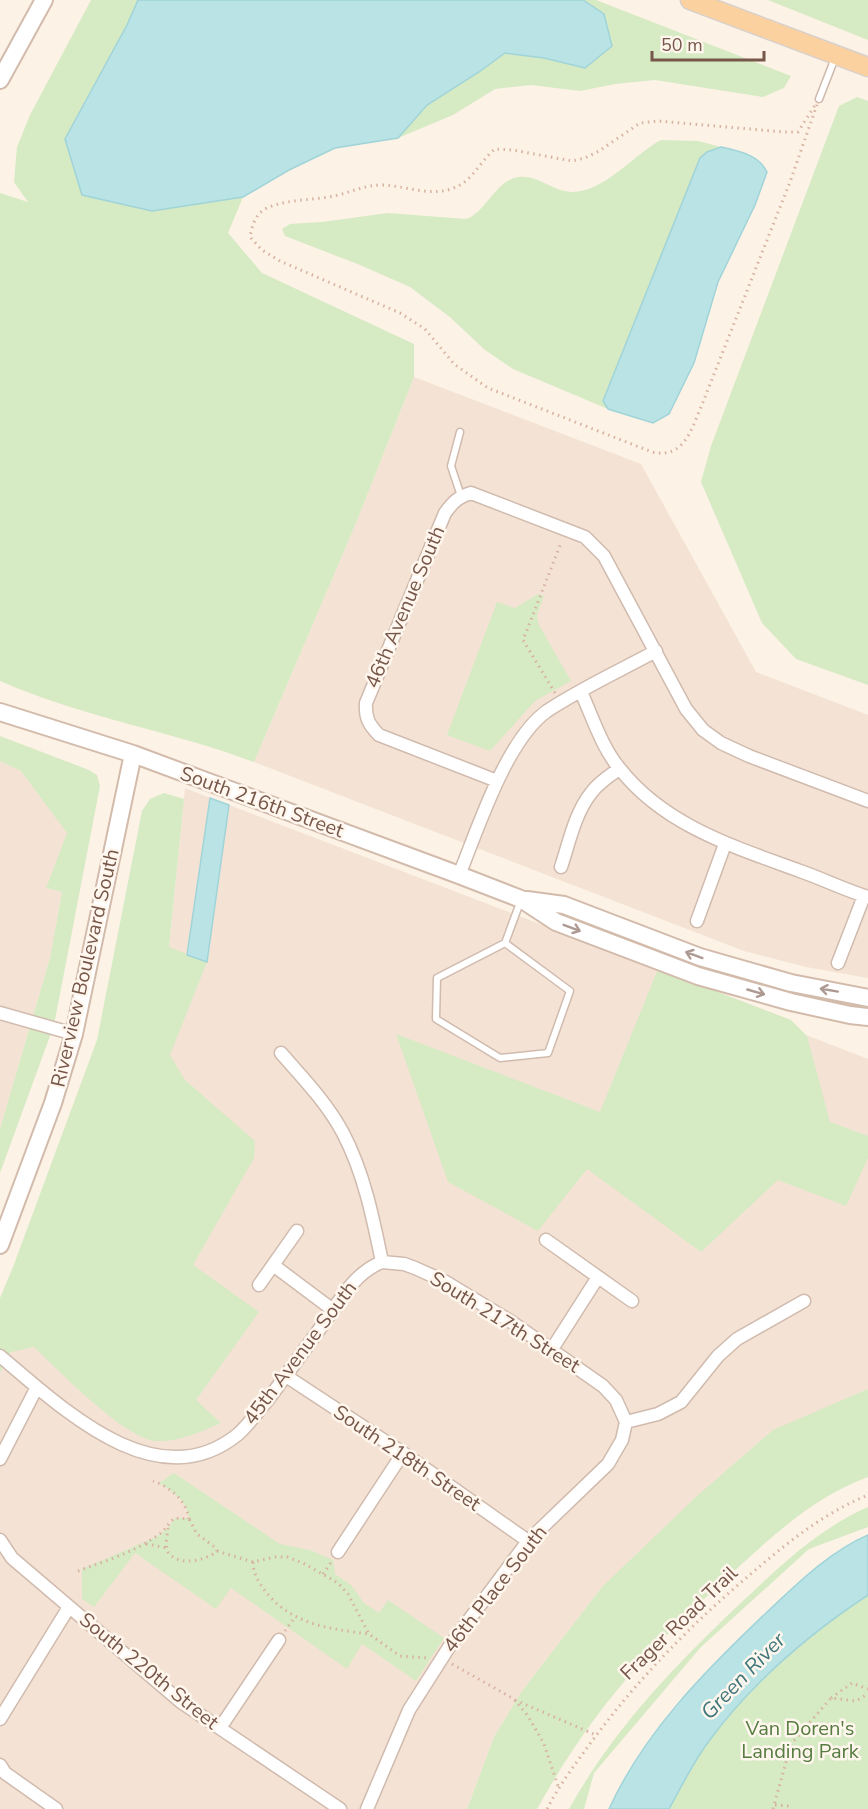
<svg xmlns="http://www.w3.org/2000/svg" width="868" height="1809" font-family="'Nunito Sans',sans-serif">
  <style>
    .residential { fill: #f4e3d4 }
    .green { fill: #d6eac4 }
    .water { fill: #bae3e6; stroke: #a0d4d8; stroke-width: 1.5 }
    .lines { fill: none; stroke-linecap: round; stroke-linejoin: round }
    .lane-casing { stroke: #d0bbae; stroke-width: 9 }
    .street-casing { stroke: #d0bbae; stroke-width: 15 }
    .secondary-casing { stroke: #d3bbac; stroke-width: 20 }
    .primary-casing { stroke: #d9d0cc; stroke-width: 21 }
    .path { stroke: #d7b2a0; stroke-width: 3; stroke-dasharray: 1.5 4.5; stroke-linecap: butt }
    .lane { stroke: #fff; stroke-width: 6 }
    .street { stroke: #fff; stroke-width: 12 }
    .secondary { stroke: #fff; stroke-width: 16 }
    .primary { stroke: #fbd29f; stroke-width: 18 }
    .oneway { stroke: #ad9a92 }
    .labels { text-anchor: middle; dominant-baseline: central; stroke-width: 5; stroke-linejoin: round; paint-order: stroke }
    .street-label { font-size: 20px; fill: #76574a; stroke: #fff6ed }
    .park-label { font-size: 20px; fill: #577c42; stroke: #fff6ed }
    .water-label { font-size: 21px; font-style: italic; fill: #3e767c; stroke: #fff6ed }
  </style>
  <rect width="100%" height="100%" fill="#fcf2e6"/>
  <path class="residential" d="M414,377l227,87 115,208 112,43v263l-62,-11 -62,-16 -490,-189 102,-239z
    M0,761l21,10 47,62 -22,55 16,4 -12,66 -50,171z
    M185,788l25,10 -23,156 20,7 22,-156 562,215 -3,8 80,31v330l-266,198 -80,104 -28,46 -27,72h-467v-436l11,-21 158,-405z"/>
  <path class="green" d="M91,0h47l-11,25 25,186 91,-14 -15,36 34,40 152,71v33l-58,146 -102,239c-83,-31 -172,-45 -254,-81v-488l28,9 -14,-20 3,-35 13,-32z
    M583,0h13l195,76 -7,12 -21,9 -108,-17 -40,4 -35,7 -49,-6 -36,4 -42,26 -55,23 29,-33 52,-33 26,-19 39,5 42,10 18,-54z
    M768,0h100v40z
    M857,97l11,4v584l-72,-26 -34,-36 -61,-141 10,-36 128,-340z
    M661,140l37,1 23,6 -14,5 -7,6 -97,242 5,9 -95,-40 -28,-19 -34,-32 -41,-31 -50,-22 -75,-29 -3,-7 8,-5 32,-2 66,-9 78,6c20,-7 27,-34 48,-41 21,-6 37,13 57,14 33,1 63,-38 90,-52z
    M538,594l6,2 -7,19 2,10 32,56 -36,20 -45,50 -43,-16 50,-133 18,6z
    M0,736l89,34 8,5 3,11 -46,239 -54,148v-44l50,-171 12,-66 -16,-4 21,-55 -46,-62 -21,-10z
    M164,793l20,6 -15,148 38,15 -37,93 15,25 70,61 -1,17 -61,107 66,47 -63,88 25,23c-21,9 -41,19 -65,18 -30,-1 -99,-72 -122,-94l-23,5 -11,21v-75l13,-31 84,-227 45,-229 8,-12z
    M658,969l133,51 16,16 23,86 38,14v22l-22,48 -68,-26 -77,72 -114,-83 -49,62 -90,-49 -52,-148 204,78z
    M868,1389v88c-53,19 -96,59 -137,97 -31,29 -63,58 -91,90 -40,43 -74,93 -103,145h-70l27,-72 28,-46 80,-104 96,-92 75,-65z
    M174,1473l106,71 30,6 23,10 2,14 16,11 13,18 15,10 9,-13 56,38 -28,43 -54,-37 -15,25 -116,-81 -15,21 -81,-56 -41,54 -12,-8v-30l74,-32 12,-9 7,-10h14c-2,-18 -16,-26 -30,-35z
    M868,1507v20l-59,22 -108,98 -107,126 -10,36h-15c46,-82 107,-145 175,-209 38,-36 76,-72 124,-93z
    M868,1595v214h-199c13,-23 24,-47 40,-68 42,-57 100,-107 159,-146z"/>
  <path class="water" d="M138,0h445l21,14 8,32 -27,22 -41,-10 -39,-5 -26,19 -52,33 -29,33 -63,10 -46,22 -46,27 -91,14 -70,-16 -17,-56 62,-114z
    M721,147c18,4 38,8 46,25l-12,33 -37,77 -24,81 -25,51 -16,9 -45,-14 -5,-8 97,-243 7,-6z
    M210,798l19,7 -22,157 -20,-7z
    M868,1535v60c-59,39 -117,89 -159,146 -16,21 -27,45 -40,68h-60c35,-77 96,-138 157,-196 31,-29 63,-61 102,-78z"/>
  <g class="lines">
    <defs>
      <path id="lane" d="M819,99l16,-41
        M460,432l-9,34 10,30
        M505,943l-68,35 -1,41 64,39 48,-5 22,-62 -65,-48 16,-43"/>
      <path id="street" d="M581,692c12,26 21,56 39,77 45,57 115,78 180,102 23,8 45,19 68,26
        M497,781l-118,-46c-10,-10 -14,-17 -13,-32l79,-190c8,-11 13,-16 26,-20l114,44 19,19 82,153 17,21 18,13 28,13 119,45
        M561,867c8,-24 14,-54 30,-74 7,-10 18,-17 28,-24
        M459,875c19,-46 47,-135 88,-164 33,-22 74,-41 109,-60
        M697,921l28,-77
        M838,963l26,-67
        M0,1013l74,21
        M281,1053c22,25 46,50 62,80 21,40 30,85 39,129l22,2 11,4 29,13 66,40 93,65 13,14 10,22
        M546,1240l86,61
        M273,1265l60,45
        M259,1285l38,-54
        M552,1349l46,-72
        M0,1356c61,51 156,144 237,79 11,-9 20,-23 30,-34 18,-24 36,-49 54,-74 17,-23 32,-54 61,-65
        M286,1376l117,77 125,88
        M0,1459l37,-72
        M0,1540l12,18 169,144 159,107
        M338,1552l65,-99
        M0,1719l69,-112
        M220,1728l59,-88
        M0,1765l5,8 51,36
        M367,1809l42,-99 42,-66 77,-103 80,-77 14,-24 4,-18 32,-8 23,-12 37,-46 19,-17 67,-38"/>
      <path id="secondary" d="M0,80l44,-80
        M0,712l133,42 326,121 62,24 35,23 142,54 93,26 59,13 18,2
        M527,900l37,5 136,52 91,26 77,15
        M0,1245l53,-142 21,-69 59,-280"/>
      <path id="primary" d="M690,0l178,67"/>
    </defs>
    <use href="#lane" class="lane-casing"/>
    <use href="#street" class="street-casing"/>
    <use href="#secondary" class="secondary-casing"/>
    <use href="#primary" class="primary-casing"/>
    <path class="path" d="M819,99l-29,83 -87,220c-11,25 -18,58 -51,50l-164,-64 -34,-24 -29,-35 -25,-16 -120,-52 -18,-11 -12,-13c2,-11 5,-22 15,-28 22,-11 50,-8 73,-14 16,-4 27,-10 45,-10 24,1 50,13 73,2 17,-7 25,-27 39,-38l18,1 59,11 13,-3 14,-7 41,-28 18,-2 126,11h14z
      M555,693l-32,-53 38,-97
      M168,1528c-1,7 -3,17 0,24 10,15 38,9 49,-1l-1,-3 -19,-14 -8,-15
      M146,1544l22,4
      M217,1551l36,11 22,-5h12l16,6 35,20 10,11 21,40 31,22 28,2
      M253,1562c0,12 6,21 13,30 26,33 65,37 103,42
      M78,1571c27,-10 57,-19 80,-36 8,-5 10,-12 17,-17l14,1c-3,-19 -19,-32 -36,-38
      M323,1574l9,-13
      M285,1631l10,-14
      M452,1664l62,35 14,17 16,28 15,45
      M831,1698l21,-15 16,6
      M515,1700l81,35
      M775,1805l15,1v3
      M547,1809c10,-20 24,-39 37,-57 48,-67 105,-126 168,-179 36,-31 72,-60 116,-78
      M773,1809l18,-65 40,-46 25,3 12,-7"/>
    <use href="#lane" class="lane"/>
    <use href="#street" class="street"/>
    <use href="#secondary" class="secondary"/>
    <use href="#primary" class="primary"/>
  </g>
  <defs><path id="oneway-shaft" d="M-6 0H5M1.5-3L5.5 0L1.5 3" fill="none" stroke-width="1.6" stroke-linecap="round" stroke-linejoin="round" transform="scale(1.5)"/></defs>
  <g class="oneway">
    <use href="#oneway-shaft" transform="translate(572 928) rotate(21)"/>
    <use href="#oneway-shaft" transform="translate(694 955) rotate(-160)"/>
    <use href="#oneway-shaft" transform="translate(829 990) rotate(-170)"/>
    <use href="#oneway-shaft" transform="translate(756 992) rotate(16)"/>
  </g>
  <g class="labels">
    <g class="street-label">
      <text transform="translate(405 607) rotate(-67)">46th Avenue South</text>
      <text transform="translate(262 802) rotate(20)">South 216th Street</text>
      <text transform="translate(85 968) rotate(-77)">Riverview Boulevard South</text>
      <text transform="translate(505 1322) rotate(32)">South 217th Street</text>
      <text transform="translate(300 1353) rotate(-53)">45th Avenue South</text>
      <text transform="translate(407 1458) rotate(34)">South 218th Street</text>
      <text transform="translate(495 1589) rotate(-52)">46th Place South</text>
      <text transform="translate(679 1623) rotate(-44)">Frager Road Trail</text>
      <text transform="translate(149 1671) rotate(39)">South 220th Street</text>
    </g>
    <g class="park-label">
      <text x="800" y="1728">Van Doren's<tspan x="800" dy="23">Landing Park</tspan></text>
    </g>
    <g class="water-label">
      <text transform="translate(743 1676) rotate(-46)">Green River</text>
    </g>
  </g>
  <path d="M652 51v9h112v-9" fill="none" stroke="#76574a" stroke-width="3"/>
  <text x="661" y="51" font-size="18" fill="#76574a" stroke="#fff6ed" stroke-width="4.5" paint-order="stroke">50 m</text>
</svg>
